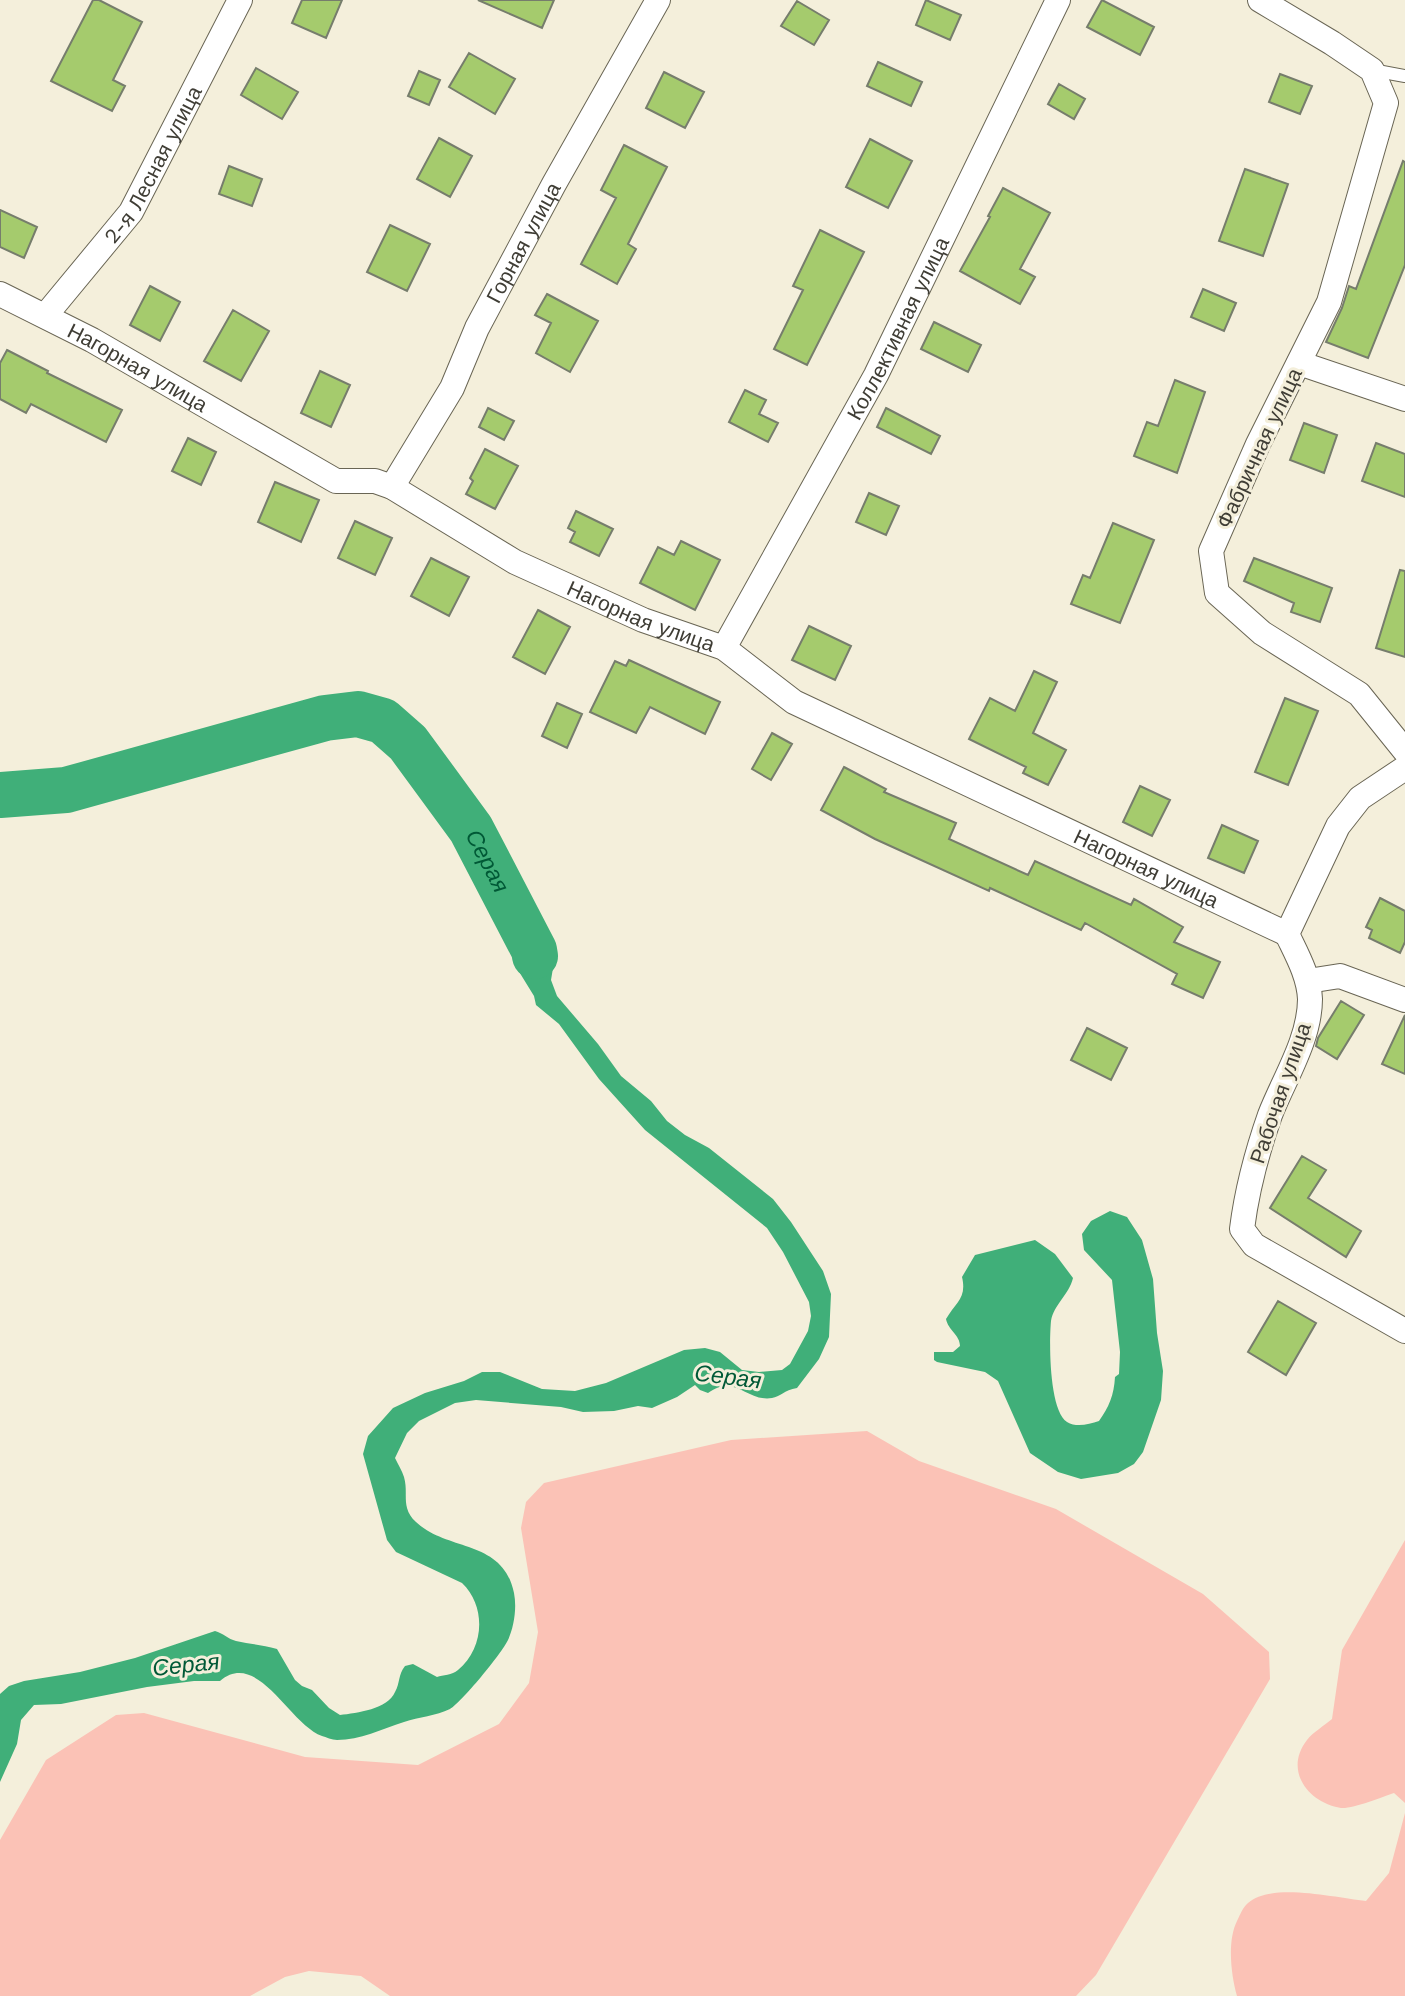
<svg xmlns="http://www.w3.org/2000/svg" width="1405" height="1996" font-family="'Work Sans',sans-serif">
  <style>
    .green { fill: #fbc2b6 }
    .water { fill: #40af79 }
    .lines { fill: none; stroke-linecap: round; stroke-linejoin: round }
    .river { stroke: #40af79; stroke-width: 46 }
    .building { fill: #a5cb6d; stroke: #767d6c; stroke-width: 2 }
    .lane-casing { stroke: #696554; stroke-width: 14 }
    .street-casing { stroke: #696554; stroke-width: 26 }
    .lane { stroke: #fff; stroke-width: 12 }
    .street { stroke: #fff; stroke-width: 24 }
    .labels { text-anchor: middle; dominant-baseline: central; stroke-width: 6; stroke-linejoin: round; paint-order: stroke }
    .street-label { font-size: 21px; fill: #3f3d35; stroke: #f4efdb }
    .water-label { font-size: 23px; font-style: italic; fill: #005936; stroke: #f4efdb }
  </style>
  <rect width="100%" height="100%" fill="#f4efdb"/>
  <path class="green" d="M867,1431l52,30 137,48 147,85 66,58 1,27 -174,296 -20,21h-686l-29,-20 -52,-5 -24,6 -35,19h-250v-156l46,-80 70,-45 28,-2 161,44 113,8 81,-41 30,-41 9,-51 -17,-104 5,-26 18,-19 187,-43z
    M1405,1540v263l-11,-10c-12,4 -41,16 -53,15 -32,-5 -58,-37 -34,-68 6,-8 17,-14 25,-21l10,-69z
    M1405,1813v183h-168c-6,-21 -10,-55 0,-75 3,-6 6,-14 11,-18 24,-21 87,-5 118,-2l23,-28z"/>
  <path class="water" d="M515,895l39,67 -3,18 6,16 41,48 23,32 30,25 16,20 18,14 24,13 64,51 18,23 32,49 8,23 -2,43 -10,22 -22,29c-13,2 -17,9 -25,10 -26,4 -36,-25 -64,-5l-8,-3 -5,-5 -18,12 -25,11 -14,-2 -24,5 -31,1 -22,-5 -85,-7 -21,3 -36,18 -12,12 -12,25c3,6 7,13 9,19 5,17 -4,30 12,45 32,30 87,17 98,71 3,15 0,34 -6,47 -6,13 -47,63 -58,69 -14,7 -31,8 -46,13 -22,7 -44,18 -67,18 -5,0 -11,-3 -15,-4 -33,-12 -64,-87 -102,-55h-26l-47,6 -86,17 -27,1 -13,15 -4,24 -17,38v-88l9,-8 15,-5 56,-9 55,-14 80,-27c8,2 13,8 21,10 14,3 27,4 41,8l18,31 7,6 10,4 17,18 11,7c17,-2 48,-6 55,-23 5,-9 3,-17 10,-26l8,-2 24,13c6,-2 15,-2 21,-7 26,-21 29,-63 4,-87l-66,-31 -9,-12 -24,-86 5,-18 25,-28 32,-15 39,-12 18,-9h18l42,17 33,2 31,-8 78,-33 21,-2 15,4 22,18 17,2 23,-2 8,-6 18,-33 3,-15 -2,-14 -26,-50 -16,-24 -122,-98 -46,-51 -40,-55 -23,-19 -2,-9 -16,-26 3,-17 -5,-14 -19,-32z
    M1110,1211l17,6 15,23 11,39 4,54 6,38 -2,29 -18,52 -9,12 -16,9 -37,6 -23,-7 -28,-19 -32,-72 -13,-9 -48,-10 -3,-2v-8h19l7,-6c0,-11 -12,-16 -14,-27 10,-17 21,-21 16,-42l13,-22 60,-15 20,14 18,24c-4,17 -19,26 -22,43 -2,21 -2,89 16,101 10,6 22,2 32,-1 10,-14 15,-26 16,-44l4,-3 1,-22 -8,-72 -28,-30 -2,-16 9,-13z"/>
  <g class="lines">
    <path class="river" id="s1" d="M0,795l66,-5 259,-72 33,-4 25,7 25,22 63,86 63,121 1,6"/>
  </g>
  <path class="building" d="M93,0h6l43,22 -29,58 12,6 -13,25 -61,-30z
    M302,0h40l-16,38 -34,-15z
    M478,0h76l-12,28z
    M926,0l35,15 -11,25 -34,-15z
    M1102,0l52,27 -14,28 -53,-28z
    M797,1l32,19 -15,25 -33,-19z
    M469,53l46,26 -20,35 -46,-27z
    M878,62l44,20 -11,24 -44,-20z
    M256,68l42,24 -16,27 -41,-24z
    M419,71l21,9 -11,25 -21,-9z
    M664,72l40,20 -19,36 -39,-20z
    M1280,74l32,12 -12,28 -31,-12z
    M1059,84l26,15 -11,20 -26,-15z
    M439,138l33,18 -22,41 -33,-18z
    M870,139l42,22 -24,47 -42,-21z
    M624,145l43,22 -39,77 8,5 -19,35 -36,-20 35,-66 -15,-8z
    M1403,161l2,1v103l-37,93 -42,-16 16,-34 7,-22 7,3z
    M229,166l33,13 -10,27 -33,-12z
    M1245,169l43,15 -25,72 -44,-15z
    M1003,188l47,25 -30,56 15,8 -15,27 -60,-33 30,-54 -2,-1z
    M0,210l37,17 -13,31 -24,-11z
    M390,225l40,19 -23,47 -40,-19z
    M820,230l44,22 -57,113 -33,-16 29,-59 -10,-4z
    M150,286l30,16 -20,39 -30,-16z
    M1203,289l33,14 -12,28 -33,-14z
    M547,294l51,27 -28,51 -34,-19 15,-30 -16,-8z
    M233,310l36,21 -28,50 -37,-20z
    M934,322l47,23 -13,27 -47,-23z
    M7,350l41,21 -1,2 75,37 -16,32 -75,-38 -5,9 -26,-14v-36z
    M320,371l30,14 -19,42 -30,-14z
    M1175,380l30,12 -28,81 -43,-17 13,-34 11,4z
    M745,390l21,10 -7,14 19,9 -10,19 -39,-20z
    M488,408l26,13 -10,19 -25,-13z
    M886,408l54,28 -9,18 -54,-27z
    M1304,423l33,12 -13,38 -34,-13z
    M188,438l28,14 -15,33 -29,-14z
    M1376,443l29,11v43l-43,-16z
    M485,449l33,17 -23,43 -29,-15 7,-13 -3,-3z
    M275,482l44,18 -18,42 -43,-20z
    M869,493l30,13 -13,29 -30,-13z
    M576,511l37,18 -14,27 -29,-14 5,-10 -7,-4z
    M355,521l37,17 -17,37 -37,-17z
    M1113,523l41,17 -34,83 -49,-19 12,-29 7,3z
    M681,541l39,19 -25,50 -55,-27 18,-36 16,8z
    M431,558l38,19 -20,39 -38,-20z
    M1254,558l78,30 -12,34 -29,-10 3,-9 -50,-22z
    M1400,570l5,1v86l-29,-9z
    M538,610l32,17 -25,47 -32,-17z
    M809,626l42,20 -16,34 -43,-20z
    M629,660l91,42 -15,32 -55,-27 -14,26 -46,-21 25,-51 11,5z
    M1034,671l23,11 -24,51 33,17 -18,35 -25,-12 3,-6 -57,-28 21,-41 25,13z
    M1285,698l33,13 -30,74 -33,-13z
    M557,703l25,11 -15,34 -25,-12z
    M772,733l20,11 -21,36 -19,-11z
    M844,767l42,22 -2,3 72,31 -7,16 79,36 7,-14 96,44 3,-6 49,28 -9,15 46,20 -17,36 -31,-14 5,-10 -92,-51 -4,7 -91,-42 -1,3 -114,-52 -54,-29z
    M1140,786l30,14 -18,36 -29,-14z
    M1222,825l36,16 -14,32 -36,-15z
    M1380,898l25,13v31l-5,11 -31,-15 3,-8 -6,-3z
    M1341,1001l23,14 -27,44 -21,-13 2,-8z
    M1405,1015v59l-23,-10z
    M1087,1028l40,20 -16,32 -40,-20z
    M1302,1156l24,14 -18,28 53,33 -15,26 -76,-49z
    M1278,1301l38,22 -30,52 -38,-23z"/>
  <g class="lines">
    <defs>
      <path id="lane" d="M1372,70l33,6"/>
      <g id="street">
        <path d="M1260,0l72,43 40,27 14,33 -57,199 -71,142 -47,107 6,42 45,40 97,61 46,57"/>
        <path id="s2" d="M0,294l92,46 244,141h39l17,6 123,75 128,58 81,28 70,54 493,232"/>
        <path id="s3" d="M45,316l86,-104 109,-212"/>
        <path d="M1299,363l106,36"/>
        <path id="s4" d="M392,487l60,-99 25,-60 77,-144 104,-184"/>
        <path id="s5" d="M724,648l152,-273 182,-375"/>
        <path d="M1405,768l-45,30 -22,28 -51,108c10,21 22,42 23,65 0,40 -26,80 -40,116 -13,37 -23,74 -28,114l12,16 151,86"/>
        <path d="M1308,981l32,-5 65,24"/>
      </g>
    </defs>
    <use href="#lane" class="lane-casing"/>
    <use href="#street" class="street-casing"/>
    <use href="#lane" class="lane"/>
    <use href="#street" class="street"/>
  </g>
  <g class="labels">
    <g class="street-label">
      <text stroke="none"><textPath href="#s3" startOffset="187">2-я Лесная улица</textPath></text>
      <text stroke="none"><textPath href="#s4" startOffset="278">Горная улица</textPath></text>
      <text stroke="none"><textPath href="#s5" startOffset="364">Коллективная улица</textPath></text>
      <text stroke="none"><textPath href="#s2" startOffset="156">Нагорная улица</textPath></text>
      <text transform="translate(1259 448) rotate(-65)">Фабричная улица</text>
      <text stroke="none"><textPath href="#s2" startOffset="723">Нагорная улица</textPath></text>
      <text stroke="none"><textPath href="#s2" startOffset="1290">Нагорная улица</textPath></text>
      <text transform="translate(1280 1093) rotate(-71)">Рабочая улица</text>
    </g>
    <g class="water-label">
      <text stroke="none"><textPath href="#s1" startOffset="570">Серая</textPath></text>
      <text transform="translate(728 1377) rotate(7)">Серая</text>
      <text transform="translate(186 1665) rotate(-6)">Серая</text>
    </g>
  </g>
</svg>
